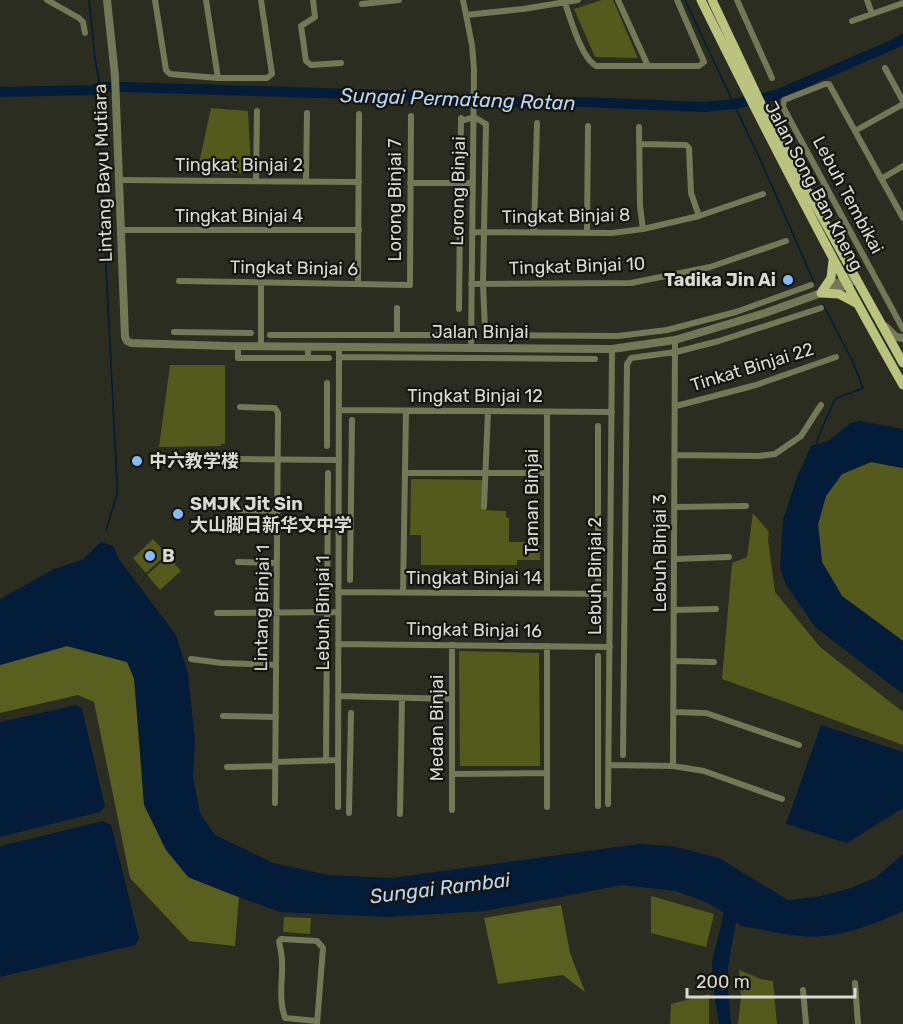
<svg xmlns="http://www.w3.org/2000/svg" width="903" height="1024" font-family="Rubik,'Noto Sans SC',sans-serif">
  <style>
    .green { fill: #545a1c }
    .forest { fill: #595f1f }
    .water { fill: #021c39 }
    .lines { fill: none; stroke-linecap: round; stroke-linejoin: round }
    .stream { stroke: #021c39; stroke-width: 1.5 }
    .river { stroke: #021c39; stroke-width: 10 }
    .minor { stroke: #737857; stroke-width: 6 }
    .tertiary { stroke: #737857; stroke-width: 8 }
    .primary { stroke: #bbc47e; stroke-width: 9 }
    .poi-dot { fill: #85bbfb; stroke: #14150f; stroke-width: 2 }
    .labels { text-anchor: middle; dominant-baseline: central; stroke-width: 4.5; stroke-linejoin: round; paint-order: stroke }
    .street-label { font-size: 18px; fill: #d9dad2; stroke: #14150f }
    .poi-label { font-size: 18px; font-weight: bold; fill: #d9dad2; stroke: #14150f; text-anchor: start }
    .water-label { font-size: 20px; font-style: italic; fill: #bad6f7; stroke: #14150f }
  </style>
  <rect width="100%" height="100%" fill="#2b2d20"/>
  <path class="green" d="M602,0h11l25,58 -43,-1 -21,-48z
    M211,108l37,3 3,57 -5,5 -39,1 -9,-6z
    M170,365h55v79h-4v2l-62,1z
    M871,462l32,6v173l-61,-45 -20,-34 -4,-38 8,-28 16,-22z
    M411,479l71,1v30l24,1v6l3,1v24h31v18h-23v5h-96v-30h-11z
    M753,513l16,19 -1,8 7,52 45,55 83,65v33l-181,-66 10,-116 15,-6z
    M153,539l14,15 -21,19 -13,-15z
    M168,556l13,15 -21,19 -13,-15z
    M459,651l80,2 1,113h-80z
    M651,896l63,18 -8,33 -55,-14z
    M284,917l27,1 -1,16 -27,-2z
    M739,970l22,9 12,2 4,43h-39l3,-27z
    M709,994v30h-39l1,-20z"/>
  <path class="forest" d="M67,646l60,16 7,16 54,199 51,20 -4,49 -46,-5 -59,-63 -36,-176 -16,-7 -78,18v-48z
    M561,905l9,48 15,39 -22,-17 -65,9 -14,-66z"/>
  <path class="water" d="M860,421l43,8v39l-32,-6 -29,12 -16,22 -8,28 4,38 20,34 61,45v53l-88,-67 -29,-42 -6,-17 3,-48 14,-43 14,-31 17,-5 23,-18z
    M101,542l12,4 6,13 57,76 12,39 7,67 -2,36 7,36 15,22 58,28 55,12 64,3 248,-34 32,2 47,12 69,42 29,-3 34,-9 24,-10 28,-24v57c-30,14 -68,29 -103,25 -20,-2 -40,-7 -59,-10l-5,-4 -8,45v21l3,36h-12l-6,-37 -1,-26 12,-48 -16,-10 -32,-12 -54,-6 -137,26 -98,6 -107,-5 -52,-19 -40,-16 -22,-27 -22,-45 -10,-127 -7,-16 -60,-16 -67,19v-66l54,-30 28,-9z
    M77,705l5,4 23,97 -5,6 -100,25v-115z
    M821,725l82,27v56l-56,35 -61,-19z
    M103,821l8,4 28,113 -4,7 -135,32v-131z"/>
  <g class="lines">
    <path class="stream" d="M89,0l6,58 5,29
      M685,0l79,168 50,114
      M94,90l4,19 19,373v12l-11,37
      M816,446l3,-11 16,-36 28,-11 -10,-26 -30,-58"/>
    <path class="river" d="M0,92l94,-2 6,-3h23l298,9 18,4 46,2h98l121,5 30,-3 42,-9 116,-50 11,-6"/>
    <path class="minor" d="M47,0l32,18 4,4 2,11
      M155,0l11,70 4,4 48,4h49l5,-4 -11,-74
      M206,0l12,78
      M313,0l2,17 -14,9 5,35 5,4 30,-2
      M463,0l9,45 2,25 -3,277
      M618,0l30,66
      M737,0l35,78
      M867,0l5,14
      M565,3c6,17 16,54 31,63h103l5,-4 -27,-62
      M362,4l37,-4
      M466,15l57,-6 55,-9
      M852,21l51,-18
      M885,68l18,33
      M461,121l13,-4 12,7 -3,160 2,45 5,6 128,1 49,-6 69,-18 75,-27
      M639,127l1,79 3,23
      M855,131l48,-27
      M640,144l46,1 3,3 2,45 8,23
      M881,179l22,-13
      M118,180l241,2
      M256,181l1,-70
      M306,181l1,-68
      M410,183h63
      M120,230h239
      M472,232l140,1 31,-4 56,-13 64,-22
      M534,232l3,-109
      M587,233l1,-107
      M179,281l231,4 1,-169
      M358,284l1,-170
      M471,284l160,-1 79,-16 76,-26
      M397,308v27
      M459,309l2,-191
      M903,329l-120,-222 1,-7 41,-16h4l74,134
      M174,332l77,1
      M270,335h186
      M238,346v12h70
      M261,346v-63
      M308,346v12h21
      M339,357l256,2
      M327,383v63
      M676,406l80,-21 80,-28
      M240,407l35,1 3,5 -3,390
      M339,410l273,2
      M547,412v181
      M598,426v155
      M676,455l83,1 16,-2 26,-18 20,-31
      M239,459l100,1
      M405,473h142
      M484,507l4,-96
      M675,507l71,-1
      M239,510l39,1
      M675,559l54,-2
      M238,562l39,1
      M350,580l2,-160
      M338,592l272,2
      M403,592l3,-181
      M674,610l42,-1
      M217,613l121,-1
      M338,644l272,3
      M452,645v165
      M547,646v161
      M598,656v150
      M191,659l31,4 54,2
      M674,661l40,1
      M338,696l114,3
      M674,712l32,1 93,32
      M223,716l53,1
      M623,755l4,-391 4,-6 45,-6 43,-11 102,-33
      M326,761l2,-288
      M275,762l62,-2
      M609,765l64,1 31,5 78,28
      M673,766l2,-426
      M227,767l48,-1
      M452,774l95,-1
      M608,804l4,-455
      M338,807l1,-461
      M349,813l2,-100
      M400,814l2,-116
      M855,983l3,41
      M803,990l3,34
      M317,1021l-32,-3c-7,-19 -2,-38 -3,-57 0,-7 -2,-13 -3,-20l2,-2 36,2 6,7 -6,76"/>
    <path class="tertiary" d="M107,0l8,76 10,261 2,4 4,2 96,3 385,3 63,-9 90,-27 56,-20 33,-20
      M828,292l7,-1 22,-12
      M886,327l10,10 7,1"/>
    <path class="primary" d="M701,0c64,130 130,259 202,385
      M712,0l52,110 40,75 99,178
      M821,293l18,1 19,10
      M821,293l10,-15 2,-18"/>
  </g>
  <g class="poi-dot">
    <circle cx="788" cy="280" r="6"/>
    <circle cx="137" cy="461" r="6"/>
    <circle cx="178" cy="514" r="6"/>
    <circle cx="150" cy="556" r="6"/>
  </g>
  <g class="labels">
    <g class="street-label">
      <text x="239" y="165">Tingkat Binjai 2</text>
      <text transform="translate(103 173) rotate(-92)">Lintang Bayu Mutiara</text>
      <text transform="translate(814 186) rotate(62)">Jalan Song Ban Kheng</text>
      <text transform="translate(458 191) rotate(-89)">Lorong Binjai</text>
      <text transform="translate(848 195) rotate(62)">Lebuh Tembikai</text>
      <text transform="translate(395 200) rotate(-90)">Lorong Binjai 7</text>
      <text x="239" y="216">Tingkat Binjai 4</text>
      <text transform="translate(566 216) rotate(-1)">Tingkat Binjai 8</text>
      <text transform="translate(577 266) rotate(-2)">Tingkat Binjai 10</text>
      <text transform="translate(294 268) rotate(1)">Tingkat Binjai 6</text>
      <text x="480" y="332">Jalan Binjai</text>
      <text transform="translate(752 367) rotate(-17)">Tinkat Binjai 22</text>
      <text x="475" y="396">Tingkat Binjai 12</text>
      <text transform="translate(532 502) rotate(-90)">Taman Binjai</text>
      <text transform="translate(660 553) rotate(-90)">Lebuh Binjai 3</text>
      <text transform="translate(595 576) rotate(-90)">Lebuh Binjai 2</text>
      <text x="474" y="578">Tingkat Binjai 14</text>
      <text transform="translate(262 608) rotate(-89)">Lintang Binjai 1</text>
      <text transform="translate(323 613) rotate(-90)">Lebuh Binjai 1</text>
      <text transform="translate(474 630) rotate(1)">Tingkat Binjai 16</text>
      <text transform="translate(437 728) rotate(-90)">Medan Binjai</text>
    </g>
    <g class="poi-label">
      <text x="776" y="280" text-anchor="end">Tadika Jin Ai</text>
      <text x="149" y="461">中六教学楼</text>
      <text x="190" y="504">SMJK Jit Sin<tspan x="190" dy="21">大山脚日新华文中学</tspan></text>
      <text x="162" y="556">B</text>
    </g>
    <g class="water-label">
      <text transform="translate(458 99) rotate(2)">Sungai Permatang Rotan</text>
      <text transform="translate(440 888) rotate(-7)">Sungai Rambai</text>
    </g>
  </g>
  <path d="M687 988v9h168v-9" fill="none" stroke="#d9dad2" stroke-width="3"/>
  <text x="696" y="988" font-size="18" fill="#d9dad2" stroke="#14150f" stroke-width="4.5" paint-order="stroke">200 m</text>
</svg>
